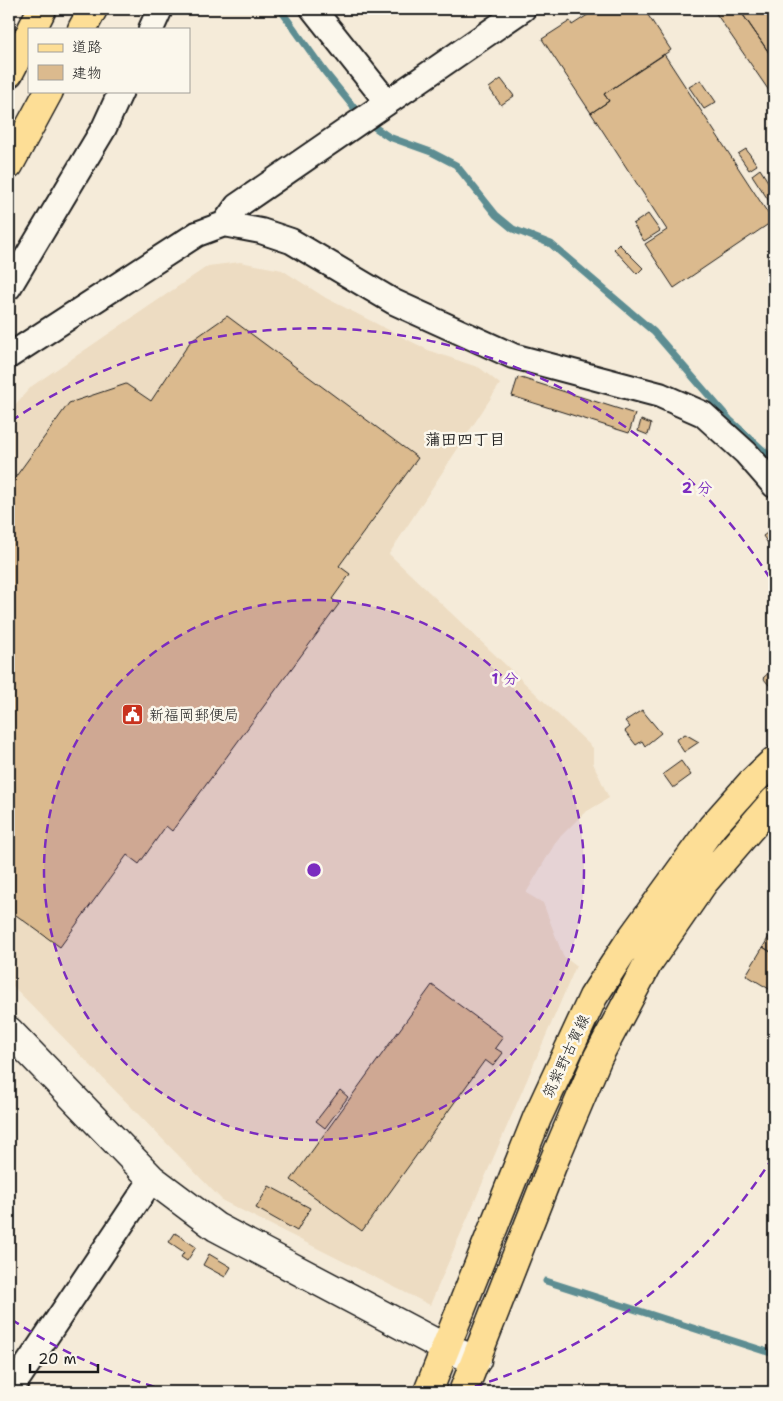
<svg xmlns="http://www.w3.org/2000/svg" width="783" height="1401" font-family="'Shantell Sans','Klee One',sans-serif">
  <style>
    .built { fill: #eddcc2 }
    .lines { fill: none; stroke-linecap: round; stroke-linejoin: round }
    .stream { stroke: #5d8d92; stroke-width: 7 }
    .building { fill: #dbba8e; stroke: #1c1c1c }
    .street-casing { stroke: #1c1c1c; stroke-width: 28 }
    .secondary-casing { stroke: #1c1c1c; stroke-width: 31 }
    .primary-casing { stroke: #1c1c1c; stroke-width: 31 }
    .highway-casing { stroke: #1c1c1c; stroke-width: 31 }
    .street { stroke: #fbf7ec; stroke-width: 24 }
    .secondary { stroke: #fbf7ec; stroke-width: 28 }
    .primary { stroke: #fdde96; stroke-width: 28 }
    .highway { stroke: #fdde96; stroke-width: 28 }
    .ring { fill: none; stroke: #7b2cbf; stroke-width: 2.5; stroke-dasharray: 9 6 }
    .labels { text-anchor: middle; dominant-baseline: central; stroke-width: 5; stroke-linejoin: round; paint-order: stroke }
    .poi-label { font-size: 15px; fill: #1c1c1c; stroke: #fbf7ec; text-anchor: start }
    .street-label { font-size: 15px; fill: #1c1c1c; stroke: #fbf7ec }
    .neighbourhood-label { font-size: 16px; font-weight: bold; fill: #1c1c1c; stroke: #fbf7ec }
    .centre { fill: #7b2cbf; stroke: #fbf7ec; stroke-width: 2.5 }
    .ring-label { font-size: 15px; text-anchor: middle; font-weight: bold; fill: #7b2cbf; stroke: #fbf7ec; stroke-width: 5; stroke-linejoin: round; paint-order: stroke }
  </style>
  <rect width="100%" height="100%" fill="#f5ebd9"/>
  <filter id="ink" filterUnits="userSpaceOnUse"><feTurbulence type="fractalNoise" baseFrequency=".02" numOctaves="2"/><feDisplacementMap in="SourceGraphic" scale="10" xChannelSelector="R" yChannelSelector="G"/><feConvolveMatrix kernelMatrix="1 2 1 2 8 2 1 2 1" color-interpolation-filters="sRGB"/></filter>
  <g filter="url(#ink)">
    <path class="built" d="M240,262l42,8 44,28 102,52 52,18 20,16 -111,170 204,194v15l16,35 -25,15 -27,27 -31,53 17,10 20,53 13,10 -146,339 -207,-104 -214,-219v-571l23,-25 176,-120z"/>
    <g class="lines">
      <path class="stream" d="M280,9l45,63 39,48 25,17 42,15 25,13 40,50 17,14 38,15 103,88 76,88 44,40
        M546,1281l228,73"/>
    </g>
    <path class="building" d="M597,9h47l27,41 -67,44 5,7 -18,12 -49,-74 28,-18 2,4z
      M713,9h26l35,51v38z
      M739,9h35v51z
      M664,54l109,167 -99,67 -29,-44 22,-14 -76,-117 18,-12 -5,-7z
      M501,79l13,17 -13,9 -12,-17z
      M701,80l15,22 -12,7 -15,-22z
      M746,149l11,16 -8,5 -11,-16z
      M760,169l14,22v6l-5,4 -17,-26z
      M648,214l12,17 -16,10 -11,-17z
      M619,244l24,24 -6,6 -23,-25z
      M227,316l191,142 -79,108 11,8 -18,25 7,5 -167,227 -6,-5 -27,38 -12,-9 -67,92 -51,-37v-424l60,-83 57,-19 25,17 39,-59z
      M518,377l117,37 -6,19 -117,-37z
      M641,420l10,4 -3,11 -10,-4z
      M774,528v24l-11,-16z
      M774,668v23l-11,-13z
      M642,710l19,23 -16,13 -3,-5 -6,4 -11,-14 5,-4 -5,-6z
      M685,734l14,8 -15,10 -8,-12z
      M681,761l10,14 -18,13 -10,-14z
      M774,928v26l-11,-7z
      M763,947l11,7v38l-28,-17z
      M432,985l71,52 -8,11 8,5 -10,13 -8,-6 -123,171 -71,-51z
      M340,1090l8,7 -23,31 -9,-7z
      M269,1186l41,22 -13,23 -41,-23z
      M175,1233l21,14 -9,14 -6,-4 3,-5 -15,-10z
      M209,1254l22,13 -6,10 -22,-12z"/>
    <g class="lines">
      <defs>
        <path id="street" d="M313,9l74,93
          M151,29l9,-20
          M224,224l13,-18 286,-197
          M9,287l95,-159 17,-37
          M9,356l188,-122 27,-10 37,7 30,10 103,61 119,54 147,39 43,19 43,39 28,32
          M9,1392l143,-213"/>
        <path id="secondary" d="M9,1031l143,148 64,48 229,121 32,12"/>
        <path id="primary" d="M428,1392l109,-274 56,-121 35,-54 84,-116 39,-44 23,-22
          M463,1392l90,-229 45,-106 50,-94 56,-81 70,-81"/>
        <path id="highway" d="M32,29l10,-20
          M82,29l11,-20
          M9,73l20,-38
          M9,165l40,-74"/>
      </defs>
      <use href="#street" class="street-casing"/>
      <use href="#secondary" class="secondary-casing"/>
      <use href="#primary" class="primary-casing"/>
      <use href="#highway" class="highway-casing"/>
      <use href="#street" class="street"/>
      <use href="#secondary" class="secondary"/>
      <use href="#primary" class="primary"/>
      <use href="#highway" class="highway"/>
    </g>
  </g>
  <circle cx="314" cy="870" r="270" fill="#7b2cbf" fill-opacity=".12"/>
  <g class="ring">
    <circle cx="314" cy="870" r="270"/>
    <path d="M773 1157A541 541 0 0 1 459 1391M169 1391A541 541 0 0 1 11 1319M11 421A541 541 0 0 1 773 583"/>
  </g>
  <defs>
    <symbol id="civic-square" viewBox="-11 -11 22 22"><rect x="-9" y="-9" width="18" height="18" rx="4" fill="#c8321e" stroke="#fbf7ec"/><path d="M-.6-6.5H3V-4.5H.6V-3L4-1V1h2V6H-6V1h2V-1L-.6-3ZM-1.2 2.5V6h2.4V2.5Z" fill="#fff"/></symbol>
  </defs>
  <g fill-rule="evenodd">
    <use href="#civic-square" x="120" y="702" width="25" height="25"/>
  </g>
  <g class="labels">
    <g class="poi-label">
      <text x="149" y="715">新福岡郵便局</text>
    </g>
    <g class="street-label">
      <text transform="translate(566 1056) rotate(-65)">筑紫野古賀線</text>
    </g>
    <g class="neighbourhood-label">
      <text x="465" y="439">蒲田四丁目</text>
    </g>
  </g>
  <circle cx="314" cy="870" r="8" class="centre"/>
  <g class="ring-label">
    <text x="697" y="493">2 分</text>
    <text x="505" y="684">1 分</text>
  </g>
  <rect width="783" height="1401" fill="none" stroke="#fbf7ec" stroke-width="30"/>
  <rect x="15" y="15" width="753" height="1371" fill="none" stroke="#1c1c1c" stroke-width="2" filter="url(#ink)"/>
  <rect x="28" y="28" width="162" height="65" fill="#fbf7ec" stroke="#a29f99"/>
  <rect x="38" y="44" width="25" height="8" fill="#fdde96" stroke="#a29f99"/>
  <text x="72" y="52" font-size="15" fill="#1c1c1c">道路</text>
  <rect x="38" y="65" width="25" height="15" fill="#dbba8e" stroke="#a29f99"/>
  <text x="72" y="78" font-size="15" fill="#1c1c1c">建物</text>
  <path d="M30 1364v8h68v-8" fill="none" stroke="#1c1c1c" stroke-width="2.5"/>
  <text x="38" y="1364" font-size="15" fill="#1c1c1c" stroke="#fbf7ec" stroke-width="4" paint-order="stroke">20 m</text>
</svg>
